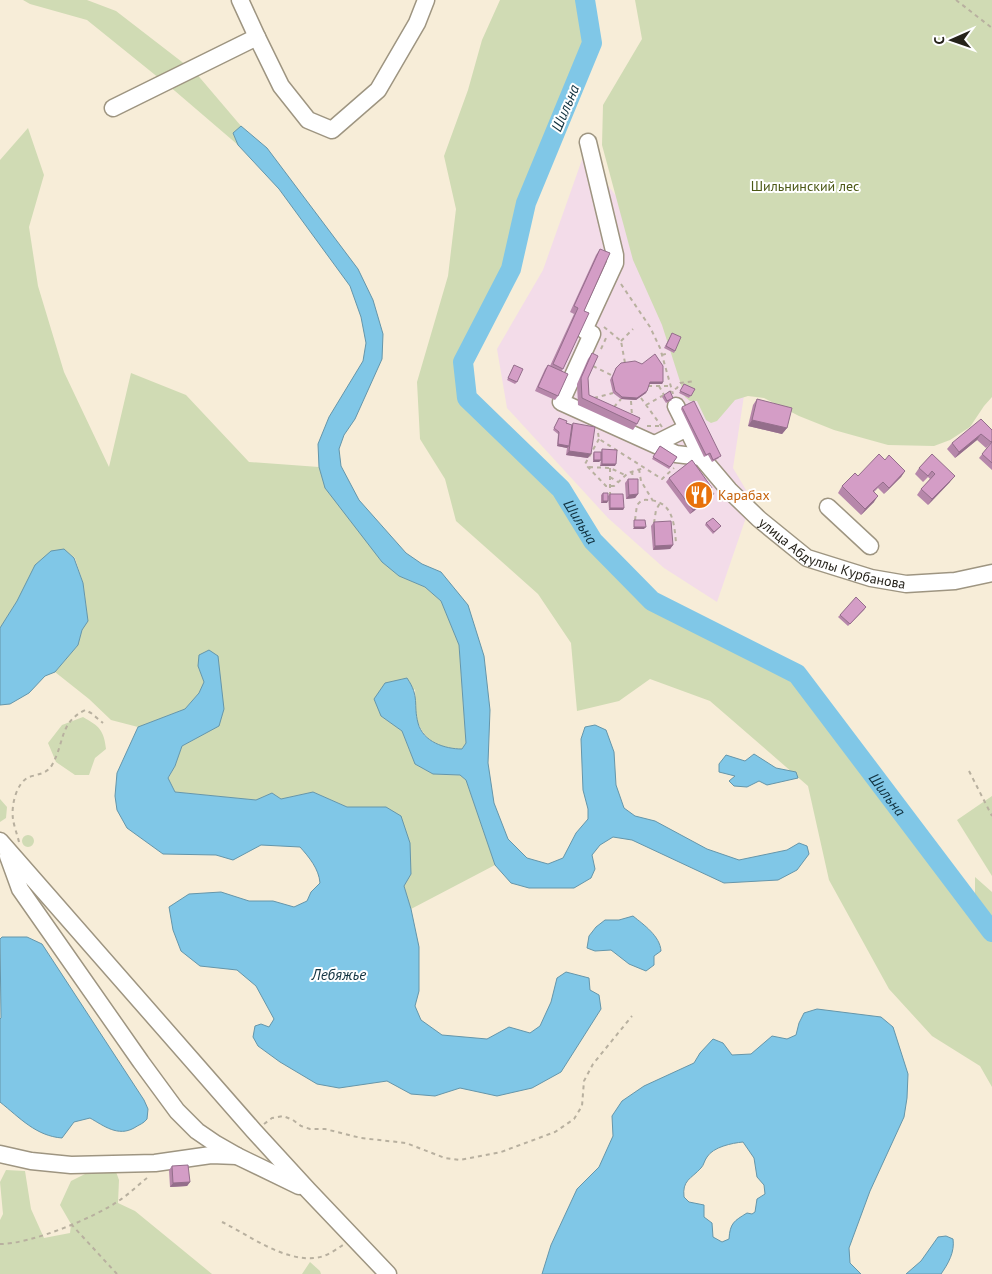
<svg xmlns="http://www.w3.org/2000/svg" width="992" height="1274" font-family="'PT Sans',sans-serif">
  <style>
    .commercial { fill: #f3dce9 }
    .green { fill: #d0dbb4 }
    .water { fill: #80c7e7; stroke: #6596aa; fill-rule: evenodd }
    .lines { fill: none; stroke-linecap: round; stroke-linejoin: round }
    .river { stroke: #80c7e7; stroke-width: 20 }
    .minor-casing { stroke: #9e9581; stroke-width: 19 }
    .path { stroke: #b8b09f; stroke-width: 2; stroke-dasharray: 4 4; stroke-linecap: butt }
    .minor { stroke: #fff; stroke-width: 16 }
    .wall { fill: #b687aa }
    .shaded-wall { fill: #946e8b }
    .building { fill: #d49dc6; stroke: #946e8b }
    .labels { text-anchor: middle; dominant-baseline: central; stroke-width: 4; stroke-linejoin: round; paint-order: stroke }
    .park-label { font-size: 14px; fill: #4c5916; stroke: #fff }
    .food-label { font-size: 14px; fill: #c56008; stroke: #fff; text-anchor: start }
    .street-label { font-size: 14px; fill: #25221a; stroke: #fff }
    .water-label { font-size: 15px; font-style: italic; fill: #113240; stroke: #fff }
  </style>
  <rect width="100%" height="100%" fill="#f7edd8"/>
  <path class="commercial" d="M584,154l164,215 -15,99 19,32 -35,102 -53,-34 -56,-50 -101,-110 -10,-59 46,-79z"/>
  <path class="green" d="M23,0h64l29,11 79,61 46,54 -8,7 5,12 -63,-54 -88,-71 -57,-16z
    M500,0h85l7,43 -66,160 -15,66 -48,93 4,36 94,91 32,52 59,60 145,73 189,250 -11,-22v-25l17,15v195l-12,-21 -48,-30 -43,-47 -60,-109 -21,-94 -98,-85 -60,-22 -31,22 -42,10 -6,-68 -33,-49 -82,-73 -11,-42 -25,-40 -3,-57 31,-106 8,-67 -12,-53 24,-66 14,-50z
    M635,0h357v397l-8,9 -14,21 -20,13 -16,6 -46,-1 -54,-15 -35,-14 -35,-18 -16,-2 -13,4 -18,21 -6,2 -5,-3 -9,-19h-7l-5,-4 -23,-72 -29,-65 -31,-115 1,-40 39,-66z
    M28,128l16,47 -15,52 9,59 26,86 45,95 22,-94 55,22 63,67 70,5 7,21 73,88 26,11 16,14 18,44 7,98 -4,6c-18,0 -35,-6 -43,-24 -5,-9 -3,-25 -4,-36l-34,27 21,15 13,33 18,10 27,1 6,5 29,85 -84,44 -7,-23 7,-12 -25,-67h-39l-34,-15 -32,7 -9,-6 -16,7 -81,-8 -7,-13 7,-13 7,-20 36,-20 6,-17 -26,-43 6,16 -5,11 -14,16 -47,18 -27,-7 -22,-21 -34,-27 23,-27 4,-15 6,-9 -5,-38 -8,-25 -11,-8 -47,51 -17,27v-468z
    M83,717c16,9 21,13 23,32l-11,9 -6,17h-14l-19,-13 -8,-19 14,-18z
    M992,796v80l-35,-56z
    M0,799l7,8 -1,11 -6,4z
    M22 841a6 6 0 1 1 12 0a6 6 0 1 1-12 0Z
    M115,1169l4,11 -1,23 17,8 77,63h-212v-54l3,-6 -3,-32 6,-12 19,1 6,38 13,29 26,-5 1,-9 -11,-19 11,-24 20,-10z
    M310,1262l10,9 1,3h-19z"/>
  <path class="water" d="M241,126l26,22 91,121 15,31 10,34 -1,25 -27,60 -11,16 -5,14 2,17 18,34 47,53 16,11 19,8 27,33 16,51 6,54 -2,53 6,40 14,36 19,19 21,6 15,-6 13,-25 12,-14v-10l-5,-19 -2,-51 4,-12 10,-2 11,5 8,22 2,33 8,23 11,8 20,5 52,28 32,11 48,-10 12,-7 8,3 2,8 -12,16 -19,10 -54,3 -92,-43 -19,-3 -13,8 -8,10 3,14 -4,9 -17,10h-45l-18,-5 -16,-18 -29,-85 -6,-5 -27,-1 -18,-10 -13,-33 -21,-15 -7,-17 11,-16 22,-5c13,19 6,26 11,45 5,19 27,26 44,26l4,-6 -7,-98 -18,-44 -16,-14 -26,-11 -17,-14 -57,-74 -6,-21 -1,-23 11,-27 34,-56 3,-18 -5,-26 -11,-31 -71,-97 -41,-44 -5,-12z
    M64,549l10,9 9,25 5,38 -6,9 -4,15 -23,27 -10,4 -16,17 -19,11 -10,1v-77l17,-27 18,-36 16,-14z
    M209,650l9,6 6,53 -5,17 -37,20 -7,20 -7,12 7,14 81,8 16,-7 9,6 32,-7 34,15h39l15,9 9,27 1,31 -7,12 7,23 8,38v44l-4,15 6,14 21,15 45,4 22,-12 21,6 10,-7 11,-24 6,-24 9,-6 23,6 1,12 9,5 2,14 -40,63 -29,16 -35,8 -37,-8 -25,8 -24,-2 -24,-13 -48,7 -22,-4 -37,-22 -22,-16 -5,-9 2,-11 6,-2 8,3 5,-8 -18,-33 -19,-16 -37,-4 -19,-15 -8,-21 -4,-23 20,-13 32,-2 28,9h24l21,6 13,-6 4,-9 9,-9c-1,-14 -11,-26 -20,-36l-39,-2 -28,15 -17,-5 -53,-1 -36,-26 -10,-18 -2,-14 2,-23 21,-46 47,-18 14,-16 5,-11 -6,-16 1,-11z
    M754,754l22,14 20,4 2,6 -31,7 -8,-4 -12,6 -13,-1 -5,-5 6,-5 -16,-4v-8l7,-9 19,6z
    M633,916c11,9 27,20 28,35l-7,5v9l-8,6 -17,-7 -18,-14 -16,1 -8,-3 2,-12 7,-9 9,-7h14z
    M2,937h25l15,7 102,156 4,9 -1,10c-4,5 -7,5 -13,9 -16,9 -30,-2 -44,-10l-16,4 -12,16c-26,-2 -42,-20 -62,-36v-83l1,-1 -1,-79z
    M817,1009l64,8 12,10 15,47 -1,24 -3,19 -34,74 -21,57 1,15 11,11h-319l9,-29 26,-56 22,-22 14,-31 -1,-20 10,-15 22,-15 50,-23 6,-10 13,-14 10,4 9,12 19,-1 21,-18 15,3 9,-4 3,-12 5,-10zM743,1142l11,16 3,19 7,8 1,9 -8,5 -2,13 -3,2 -5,-1c-13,8 -17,10 -18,26l-7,3 -9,-5 -1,-14 -8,-6v-12l-15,-3 -5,-5c-2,-17 7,-18 17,-29 3,-3 3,-7 6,-11 6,-10 25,-14 36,-15z
    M946,1236l7,3c2,13 -5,25 -12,35h-35l15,-13 17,-24z"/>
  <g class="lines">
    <path class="river" id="s1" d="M585,0l7,43 -66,160 -15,66 -48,93 4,36 94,91 32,52 59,60 145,73 195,258"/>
    <defs>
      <g id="minor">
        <path d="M257,37l24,49 27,34 24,10 46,-40 39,-67 9,-23"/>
        <path d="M113,108l144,-71 -17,-37"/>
        <path d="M588,142l27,113v8l-31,67 8,4 -31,68 115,52 25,3"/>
        <path d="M676,406l11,22"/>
        <path id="s2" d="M655,444l32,-16 14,29 28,33 30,29 48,39 64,20 35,6 49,-3 37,-8"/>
        <path d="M828,507l42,39"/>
        <path d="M0,841l254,290 54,59 80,84"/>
        <path d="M8,856l12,33 121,173 36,49 20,20 19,13 21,12"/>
        <path d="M0,1154l31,7 40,4 84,-2 56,-8 26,1 62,30"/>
      </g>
    </defs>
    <use href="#minor" class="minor-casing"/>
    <path class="path" d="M956,0l36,28
      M621,284l29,43 10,21 13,46
      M604,327l17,14 4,22
      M621,341l12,-12
      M601,349l5,-11 -2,-1
      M662,355l7,-2
      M593,366l18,9
      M648,386h22
      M659,386l5,9
      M668,393l9,-5 3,-5 15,-2
      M594,398l19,-5
      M641,398l21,29
      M631,401l1,15
      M646,405l18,-10
      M614,407l7,-8
      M647,426h13
      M598,433l1,6 63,40 12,-11
      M599,439l-14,25 21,22h8l14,-13 16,-5
      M589,467l21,1 15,7
      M610,468v27
      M639,469l2,12 12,20
      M632,471l1,10
      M610,477l8,5
      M635,520l2,-15 5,-5c30,-2 32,20 34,43
      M654,523l2,-13 4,-7
      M969,771l23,45
      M19,842c-2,-8 -5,-16 -6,-23 -2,-13 3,-36 16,-42 9,-3 18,-3 23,-12 13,-23 7,-42 33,-55l6,3 12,10
      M264,1124l8,-6 11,-2 10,4 8,6 9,3h15l36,9 45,5 39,15 15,2 41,-8 54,-20 19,-13 8,-13 2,-25 9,-17 39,-48
      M222,1222c28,14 61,39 93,36 11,-1 20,-8 28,-13
      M71,1224l46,50
      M0,1244c31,0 94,-26 120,-44 9,-6 18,-15 27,-22"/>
    <use href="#minor" class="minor"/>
  </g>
  <path class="wall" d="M600,249l-16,62 -22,60 -4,25 -3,4 -20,-9 10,-22 3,-4 2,1 24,-52 -4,-2 26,-57z
    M672,333l3,18 -1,2 -10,-5z
    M592,353l-4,25 1,17 48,29 -4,6 -55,-25 -1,-21 11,-25z
    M514,365l3,17 -2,2 -8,-4z
    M616,368l47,14 -1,2h-13l-3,9 -10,7 -15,-1 -8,-6 -3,-13z
    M684,384l11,5 -6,9 -10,-5z
    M664,395l8,5 -6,3 -4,-6z
    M757,399l30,29 -5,6 -34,-8 5,-21z
    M682,407l37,51 -7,4 -4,-7 -4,2 -23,-48z
    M559,418l7,5 6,2 1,-2 15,35 -22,-3 1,-7 -10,-2 1,-12 -5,-4z
    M992,430v12l-6,6 -9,-8 -22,18 -8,-9 5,-6z
    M992,442v28l-13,-12z
    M660,446l17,11 -8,12 -17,-10z
    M602,449l13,17h-15l1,-6 -2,2h-6v-8l1,-2h7z
    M932,454l18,28 -22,23 -11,-10 4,-6 9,-10 -2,-2 -5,5 -8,-8 4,-6z
    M885,460l20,11 -4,6 -17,17 -6,-6 -4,4v10l-13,13 -23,-22 4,-7z
    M669,478l42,20 -21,16 -24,-32z
    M628,479l10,15 -3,4 -9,1 -1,-16z
    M603,493l4,10h-6v-8z
    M610,494l14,14 -1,2h-14l-1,-14z
    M654,522l19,23 -3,4 -17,1 -2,-24z
    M706,523l15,3 -8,8 -8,-9z
    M865,609l-17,17 -10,-9 2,-2z
    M172,1166l18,16 -3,4 -17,1 -1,-17z"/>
  <path class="shaded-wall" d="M650,382h13l-1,2h-13z
    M647,391l-1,2 -10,7 -15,-1 1,-2z
    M752,420l35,8 -5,6 -34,-8z
    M981,434l-4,6 -22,18 4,-6z
    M558,444l11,2 -2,2 -10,-2z
    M569,451l22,3 -3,4 -22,-3z
    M594,460h7l-2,2h-6z
    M602,464h14l-1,2h-15z
    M905,471l-4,6 -17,17 5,-6z
    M955,476l-5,6 -22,23 4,-6z
    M638,494l-3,4 -9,1 3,-4z
    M714,494l-3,4 -21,16 3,-4z
    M878,496l-4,6 -13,13 4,-6z
    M603,501h5l-1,2h-6z
    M610,508h14l-1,2h-14z
    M634,527h12l-2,2h-11z
    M673,545l-3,4 -17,1 2,-4z
    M190,1182l-3,4 -17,1 3,-4z"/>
  <path class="building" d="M600,249l10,4 -26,58 5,2 -26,56 -10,-5 25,-56 -4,-2z
    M672,333l9,4 -6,14 -9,-5z
    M592,353l6,3 -10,22 1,17 51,23 -3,6 -55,-26 -1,-20z
    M655,354l8,12v16h-13l-3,9 -10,7 -15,-1 -7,-6 -3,-13 4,-10 5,-5 14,-2 7,3z
    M514,365l9,4 -6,13 -9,-4z
    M548,365l20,9 -10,22 -20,-9z
    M684,384l11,5 -4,7 -11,-5z
    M670,391l3,7 -6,3 -3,-6z
    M757,399l35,9 -5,20 -35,-8z
    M694,401l27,55 -8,4 -3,-7 -4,2 -24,-48z
    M559,418l8,3 -1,2 6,2 -3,21 -11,-2 1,-12 -5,-4z
    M981,419l11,11v11l-1,1 -10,-8 -22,18 -7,-9z
    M573,423l22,4 -4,27 -22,-3z
    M992,442v21l-10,-9z
    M660,446l17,11 -7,10 -17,-10z
    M602,449l15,1 -1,14h-14z
    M594,452h7v8h-7z
    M879,454l6,6 4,-5 16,16 -16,17 -6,-6 -10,9 5,5 -13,13 -23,-23 13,-13 3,3z
    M932,454l23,22 -23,23 -11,-10 14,-15 -3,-3 -4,5 -9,-8z
    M692,460l20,28 -2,1 4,5 -21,16 -24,-32z
    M628,479h10v15l-9,1z
    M603,493h5v8h-5z
    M610,494h13l1,14h-14z
    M713,518l8,8 -7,6 -8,-9z
    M634,520h11l1,7h-12z
    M671,521l2,24 -18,1 -1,-24z
    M856,597l10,10 -16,17 -10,-9z
    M188,1165l2,17 -17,1 -1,-17z"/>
  <defs>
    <symbol id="restaurant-disc" viewBox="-11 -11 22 22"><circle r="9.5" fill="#e8710a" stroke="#fff"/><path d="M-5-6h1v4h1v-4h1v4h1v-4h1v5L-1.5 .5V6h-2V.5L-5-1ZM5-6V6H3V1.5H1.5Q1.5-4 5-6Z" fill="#fff"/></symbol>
  </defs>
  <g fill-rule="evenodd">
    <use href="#restaurant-disc" x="683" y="479" width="32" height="32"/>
  </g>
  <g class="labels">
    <g class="park-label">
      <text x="805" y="186">Шильнинский лес</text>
    </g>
    <g class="food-label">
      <text x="718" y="495">Карабах</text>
    </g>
    <g class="street-label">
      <text stroke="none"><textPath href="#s2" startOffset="236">улица Абдуллы Курбанова</textPath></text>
    </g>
    <g class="water-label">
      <text transform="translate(565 108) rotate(-67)">Шильна</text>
      <text stroke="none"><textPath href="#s1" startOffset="594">Шильна</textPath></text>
      <text stroke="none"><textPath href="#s1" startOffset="1014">Шильна</textPath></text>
      <text x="339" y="974">Лебяжье</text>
    </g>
  </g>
  <g transform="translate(952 40) rotate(268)" stroke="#ffffff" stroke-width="4" paint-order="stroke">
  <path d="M0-4L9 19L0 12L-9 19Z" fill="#25221a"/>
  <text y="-8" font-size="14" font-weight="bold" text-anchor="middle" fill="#25221a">С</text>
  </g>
</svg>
